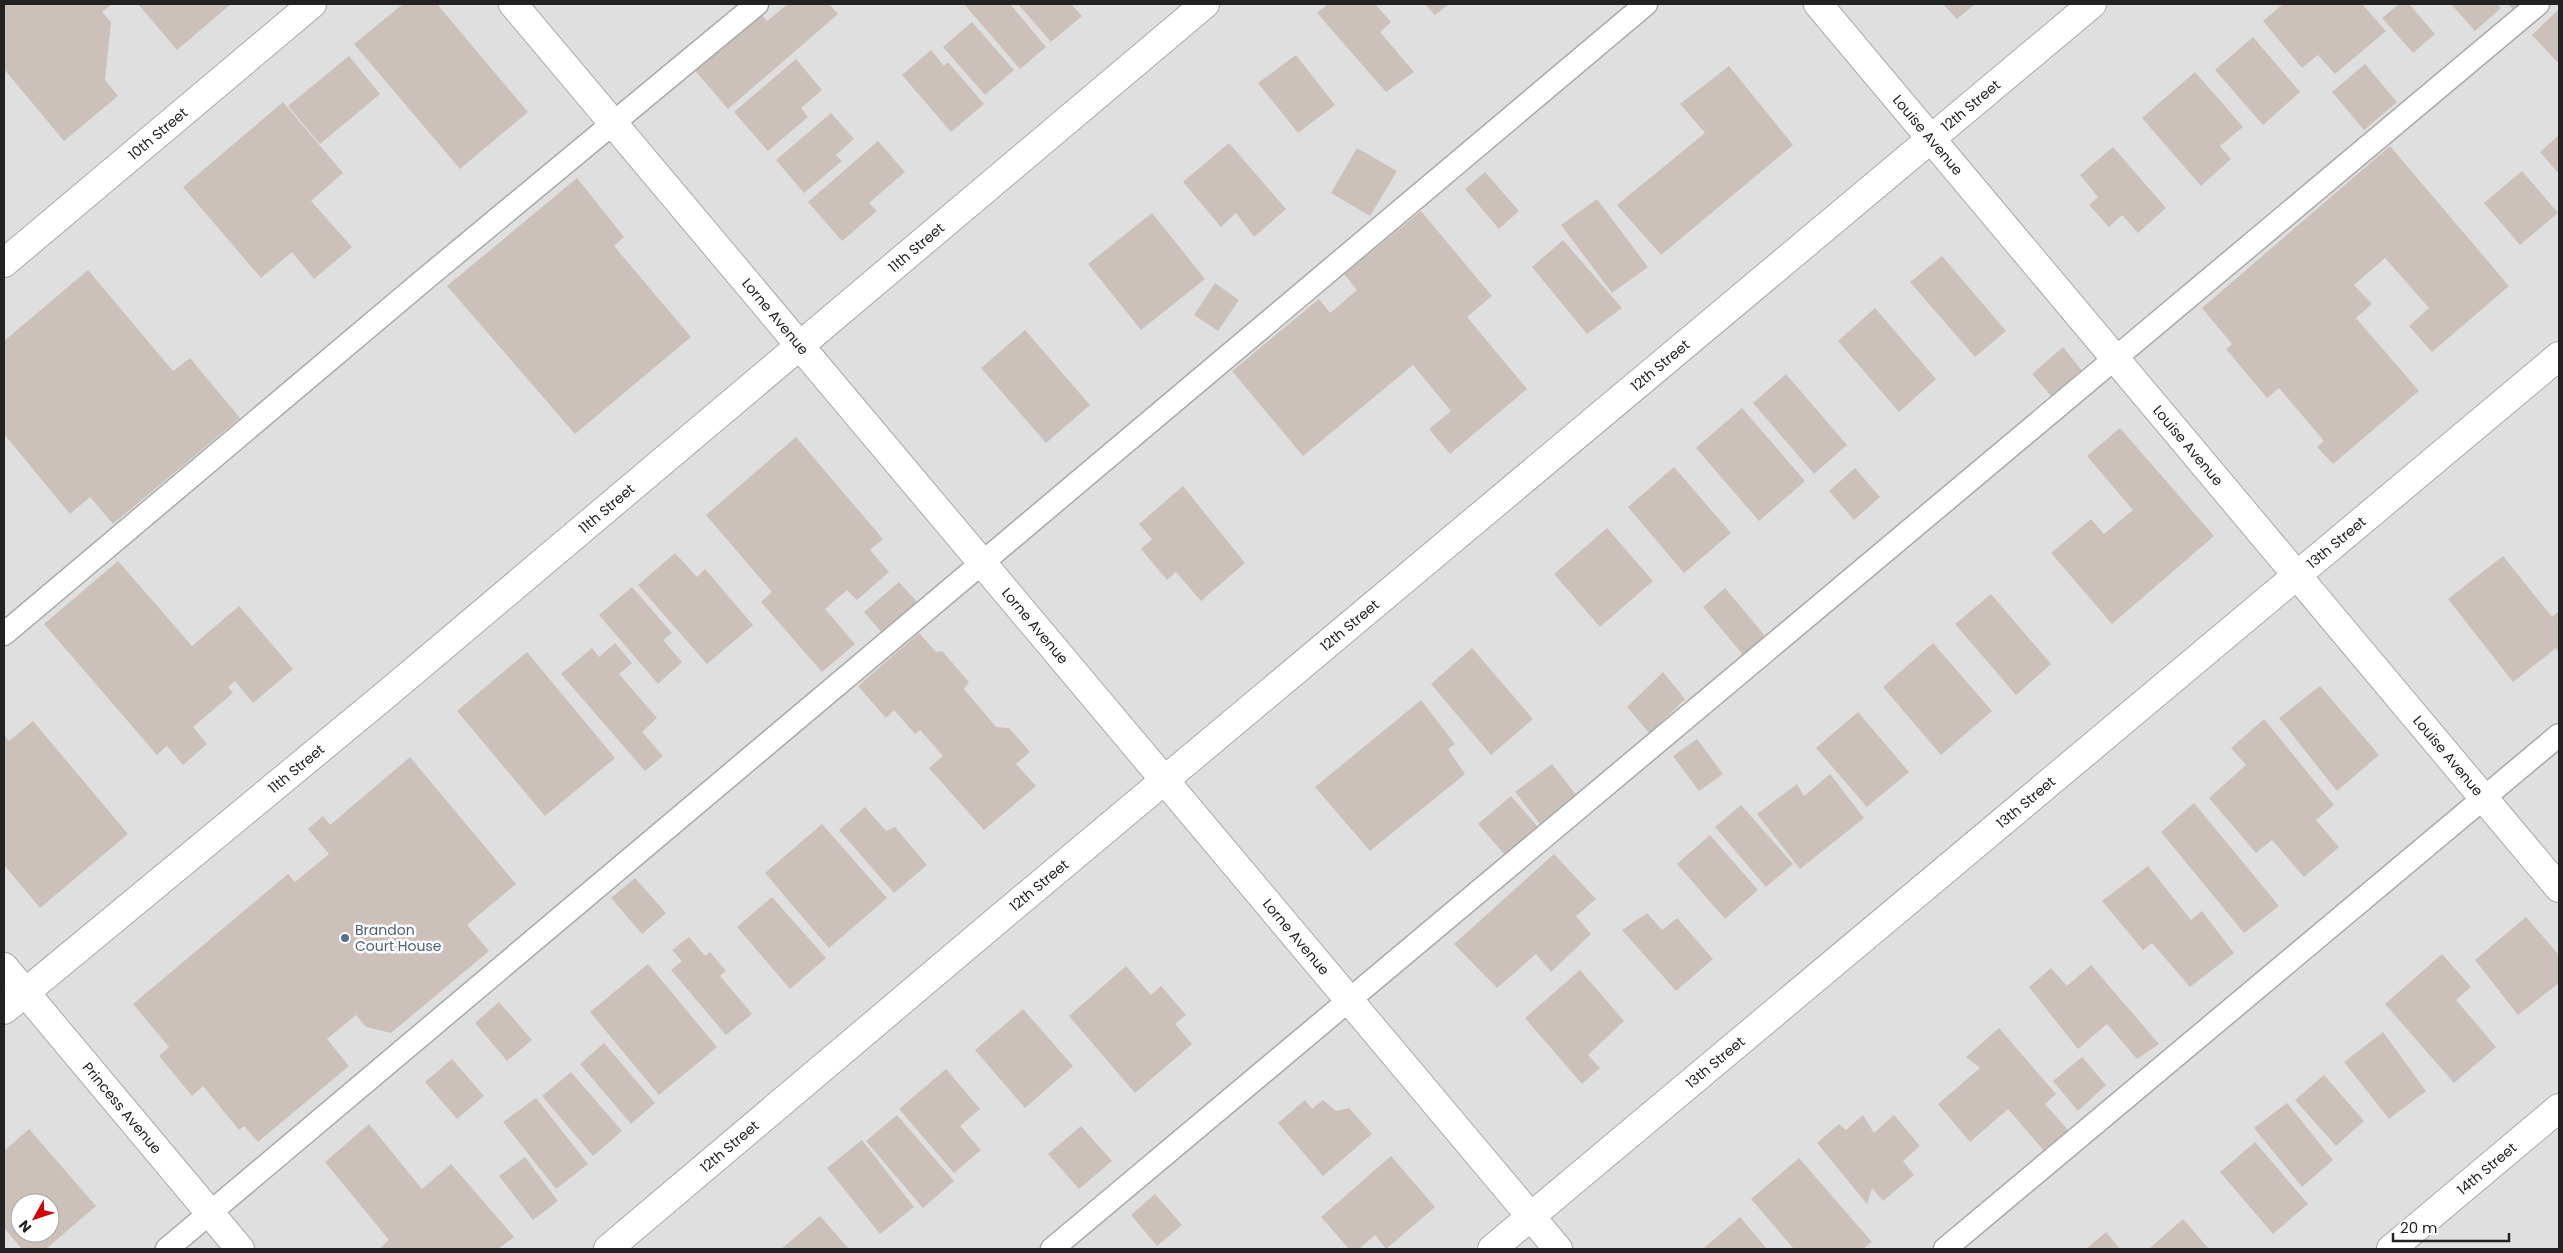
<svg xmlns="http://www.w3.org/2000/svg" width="2563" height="1253" font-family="Poppins,sans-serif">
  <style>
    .residential { fill: #e0dfdf; fill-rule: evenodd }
    .building { fill: #cbc1ba; fill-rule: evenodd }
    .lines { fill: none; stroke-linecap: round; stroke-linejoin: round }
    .service-casing { stroke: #a9a9a9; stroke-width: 25 }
    .minor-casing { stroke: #a9a9a9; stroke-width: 30 }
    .tertiary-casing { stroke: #a9a9a9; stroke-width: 30 }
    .service { stroke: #fff; stroke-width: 22 }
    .minor { stroke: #fff; stroke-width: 28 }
    .tertiary { stroke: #fff; stroke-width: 28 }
    .service-dot { fill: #5c6f8a; stroke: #fff; stroke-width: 2 }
    .labels { text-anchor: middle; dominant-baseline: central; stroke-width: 5; stroke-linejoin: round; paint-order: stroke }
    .street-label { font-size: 14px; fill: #222; stroke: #fff }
    .service-label { font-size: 14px; fill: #4e5e75; stroke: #fff; text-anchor: start }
  </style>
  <rect width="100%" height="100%" fill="#f3efe8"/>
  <path class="residential" d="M4,4h2555v1245h-2555zM20,1203h30v30h-30z"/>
  <path class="building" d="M4,4h108l-10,8 9,10 -6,58 13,16 -54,45 -60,-72z
    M138,4h93l-54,46z
    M403,4h34l91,108 -68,57 -106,-125z
    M788,4h41l9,10 -110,95 -36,-42 66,-57 9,11z
    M964,4h46l36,43 -26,22z
    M1018,4h53l11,12 -31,26z
    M1328,4h47l16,18 -11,10 34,40 -28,20 -69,-79z
    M1425,4h24l-14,11z
    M1943,4h32l-18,15z
    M2283,4h79l24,27 -51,43 -17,-19 -16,13 -39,-47z
    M2399,4h10l26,30 -22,19 -31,-35z
    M2451,4h46l4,4 -26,23z
    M2508,4h21l-12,10z
    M2559,9v55l-27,-29z
    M972,22l42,48 -29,25 -42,-48z
    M2253,37l47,55 -37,33 -48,-55z
    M931,50l13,16 4,-4 36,42 -33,28 -49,-57z
    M1296,55l39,50 -37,28 -40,-50z
    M349,56l31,38 -60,50 -32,-38z
    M796,59l26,31 -21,18 7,9 -40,34 -34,-39z
    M2365,64l32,38 -33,28 -32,-38z
    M1729,66l64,79 -132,110 -44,-50 88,-72 -25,-29z
    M2195,72l48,55 -23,19 11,13 -30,27 -59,-68z
    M283,102l60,71 -32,28 41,46 -38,32 -22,-27 -31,26 -78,-91z
    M831,113l23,26 -18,16 6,6 -38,32 -28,-33z
    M2559,135v39l-19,-22z
    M878,141l27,31 -36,31 8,8 -35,30 -34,-39z
    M1229,143l57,66 -32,28 -18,-24 -15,14 -38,-45z
    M2390,146l119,140 -77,66 -23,-26 20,-18 -44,-50 -31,27 18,19 -16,14 63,73 -86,73 -16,-17 7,-6 -45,-53 -12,10 -41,-49 6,-5 -30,-36z
    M2113,147l53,61 -28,25 -16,-18 -13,12 -20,-22 9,-8 -18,-22z
    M1357,148l40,23 -27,45 -39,-23z
    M2522,171l36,42 -38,32 -36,-42z
    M1485,172l34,39 -20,18 -34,-40z
    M577,178l47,59 -10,9 77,91 -116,97 -128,-148z
    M1597,199l51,68 -36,26 -51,-68z
    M1421,211l71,85 -25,21 60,72 -77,65 -21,-25 22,-18 -38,-46 -110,91 -71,-85 87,-72 11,14 27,-23 -13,-16z
    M1152,213l53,66 -64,51 -53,-66z
    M1563,240l59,68 -35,26 -55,-67z
    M1942,256l64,75 -31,26 -65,-75z
    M88,270l85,101 17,-13 50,60 -127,106 -23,-27 -20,17 -66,-80v-93z
    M1215,283l24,17 -21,31 -24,-16z
    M1875,308l61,71 -37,33 -61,-71z
    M1025,330l65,75 -44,38 -65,-75z
    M2063,347l20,25 -30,26 -21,-24z
    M1786,374l61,71 -33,29 -61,-71z
    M1742,408l63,73 -46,40 -63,-73z
    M2120,428l94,108 -102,88 -61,-71 40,-34 13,15 29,-24 -46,-54z
    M796,437l87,102 -13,11 19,22 -32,28 -10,-10 -22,19 30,35 -33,28 -61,-70 11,-10 -66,-77z
    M1674,467l57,66 -47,40 -56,-66z
    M1855,468l25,29 -26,23 -25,-29z
    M1183,486l62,77 -44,38 -25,-29 -9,8 -26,-31 11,-10 -13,-15z
    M1607,528l46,53 -53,46 -46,-53z
    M675,553l22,24 8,-8 48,56 -46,39 -69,-79z
    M2503,556l49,61 7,-6v41l-3,-4 -43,34 -65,-83z
    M118,561l74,85 47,-40 54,63 -40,34 -18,-22 -7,6 5,6 -40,34 14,17 -24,21 -16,-19 -10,9 -113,-131z
    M899,582l19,21 -35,31 -19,-22z
    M632,587l40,46 -9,7 19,22 -24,22 -59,-69z
    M1725,588l41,49 -22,19 -41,-49z
    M1991,594l60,70 -35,31 -61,-71z
    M919,633l17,19 6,-1 27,31 -5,7 32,38 13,1 21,24 -14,12 20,22 -52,44 -55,-62 14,-12 -23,-26 -5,4 -21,-24 -8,8 -28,-32z
    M615,643l17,20 -13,11 38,44 -15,14 21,24 -18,15 -84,-97 31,-26 7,9z
    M1933,643l59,68 -51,44 -58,-68z
    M1472,648l61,71 -42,36 -60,-71z
    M527,652l88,106 -70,58 -88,-105z
    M1663,672l22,27 -35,35 -23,-27z
    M2320,686l59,69 -42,36 -58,-73z
    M1421,700l34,44 -7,5 17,25 -95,77 -55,-64z
    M1858,712l51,60 -42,35 -51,-59z
    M2264,719l70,86 -18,15 23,27 -35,30 -32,-37 -16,13 -47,-55 37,-33 -15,-17z
    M33,721l95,113 -88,74 -36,-43v-130l5,6z
    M1697,739l26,35 -24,17 -26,-35z
    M410,757l106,127 -49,41 22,26 -98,82 -25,-6 -10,-12 -29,24 22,27 -91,76 -14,-16 -5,4 -36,-44 -11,10 -33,-40 10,-9 -36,-43 155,-130 7,8 34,-28 -21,-25 15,-13 7,9z
    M1552,764l25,32 -37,28 -25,-32z
    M1830,774l34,44 -64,51 -43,-55 40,-30 7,12z
    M1511,796l27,31 -33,28 -27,-31z
    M2194,803l85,103 -35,27 -83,-101z
    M1741,805l52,59 -27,23 -51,-60z
    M865,807l21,24 9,-4 32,38 -33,28 -55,-63z
    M822,824l65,74 -58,50 -64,-75z
    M1710,835l48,55 -33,29 -48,-55z
    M1554,854l42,45 -20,17 15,18 -40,38 -15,-18 -39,34 -43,-44z
    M2148,866l43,54 11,-9 32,42 -44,34 -38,-44 -9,7 -41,-49z
    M635,878l31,35 -24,21 -31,-36z
    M772,897l54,61 -36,31 -53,-62z
    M1647,913l15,17 15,-12 36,41 -37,32 -54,-61z
    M2526,917l33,38v28l-41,32 -43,-55z
    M689,937l16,19 5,-4 16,19 -6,5 32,38 -26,21 -55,-65 11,-9 -10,-11z
    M2442,954l29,33 -15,13 40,47 -42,36 -69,-79z
    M648,964l69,83 -58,48 -69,-83z
    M2091,965l68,79 -22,15 -30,-35 -29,25 -49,-62 22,-19 16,18z
    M1126,966l25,29 10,-9 25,29 -11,9 17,20 -57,49 -66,-77z
    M1580,970l44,51 -36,34 12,13 -18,16 -57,-66z
    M499,1002l33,38 -25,21 -32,-38z
    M1023,1009l50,57 -48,42 -50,-58z
    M1999,1028l57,66 -11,10 23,26 -24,21 -36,-42 -38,33 -32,-38 42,-36 -14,-11z
    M2383,1032l43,59 -37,28 -45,-57z
    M604,1043l51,60 -24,21 -51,-60z
    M2082,1057l24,28 -28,26 -25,-30z
    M452,1059l32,37 -27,23 -32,-37z
    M946,1069l34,40 -20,17 21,24 -27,23 -55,-64z
    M571,1072l51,59 -29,25 -51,-60z
    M2324,1075l40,46 -28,25 -41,-46z
    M536,1098l52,66 -32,25 -53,-67z
    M1305,1100l7,9 11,-9 13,11 13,-3 23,26 -49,42 -45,-53z
    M2287,1103l46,57 -31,27 -48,-59z
    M897,1115l57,66 -31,27 -57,-67z
    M1863,1115l11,18 20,-18 26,31 -17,15 11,14 -31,26 -11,-13 -5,16 -50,-61 22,-19 7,6z
    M369,1124l53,65 29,-25 63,73 -16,12h-119l10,-9 -64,-78z
    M1081,1126l31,35 -33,28 -31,-35z
    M29,1129l67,77 -50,43h-24l-18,-21v-77zM20,1203h30v30h-30z
    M862,1140l52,67 -34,27 -53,-66z
    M2255,1142l53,62 -35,30 -53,-62z
    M1391,1156l44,51 -49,42 -11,-14 -16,14h-10l-28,-32z
    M525,1157l33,44 -25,19 -34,-44z
    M1799,1158l73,84 -9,7h-69l-43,-50z
    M1155,1194l27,31 -25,21 -26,-31z
    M820,1216l29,33h-68z
    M1740,1217l27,32h-62l-1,-1z
    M2183,1219l26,30h-57l-2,-1z
    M2106,1232l14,17h-34z"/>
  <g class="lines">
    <defs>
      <path id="service" d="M4,634l421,-355 332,-275
        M167,1249l1479,-1245
        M1052,1249l1486,-1245
        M1945,1249l614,-514"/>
      <g id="minor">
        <path id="s1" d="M513,4l1045,1245"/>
        <path id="s2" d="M1818,4l741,884"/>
        <path id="s3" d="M4,1010l385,-318 816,-688"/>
        <path id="s4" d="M608,1249l393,-332 1091,-913"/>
        <path id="s5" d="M1492,1249l1067,-893"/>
        <path id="s6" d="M2391,1249l168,-141"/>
      </g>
      <g id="tertiary">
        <path id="s7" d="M4,263l308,-259"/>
        <path id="s8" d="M4,967l236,282"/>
      </g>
    </defs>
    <use href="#service" class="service-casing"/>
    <use href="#minor" class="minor-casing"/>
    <use href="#tertiary" class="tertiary-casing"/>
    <use href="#service" class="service"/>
    <use href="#minor" class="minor"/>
    <use href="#tertiary" class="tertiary"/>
  </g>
  <circle class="service-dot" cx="345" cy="938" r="5"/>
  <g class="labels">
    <g class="street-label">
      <text stroke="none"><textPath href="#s4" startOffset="1779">12th Street</textPath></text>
      <text stroke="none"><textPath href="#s7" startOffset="201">10th Street</textPath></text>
      <text stroke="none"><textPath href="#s2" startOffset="171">Louise Avenue</textPath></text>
      <text stroke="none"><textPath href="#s3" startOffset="1189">11th Street</textPath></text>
      <text stroke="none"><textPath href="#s1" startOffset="408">Lorne Avenue</textPath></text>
      <text stroke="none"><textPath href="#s4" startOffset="1374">12th Street</textPath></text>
      <text stroke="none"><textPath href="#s2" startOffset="576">Louise Avenue</textPath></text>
      <text stroke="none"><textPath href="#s3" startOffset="784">11th Street</textPath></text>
      <text stroke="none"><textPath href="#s5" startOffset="1101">13th Street</textPath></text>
      <text stroke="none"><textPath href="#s4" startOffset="969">12th Street</textPath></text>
      <text stroke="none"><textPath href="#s1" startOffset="812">Lorne Avenue</textPath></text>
      <text stroke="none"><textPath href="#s2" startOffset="981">Louise Avenue</textPath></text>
      <text stroke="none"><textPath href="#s3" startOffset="379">11th Street</textPath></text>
      <text stroke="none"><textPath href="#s5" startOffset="696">13th Street</textPath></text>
      <text stroke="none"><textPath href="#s4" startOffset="564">12th Street</textPath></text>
      <text stroke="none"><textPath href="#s1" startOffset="1218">Lorne Avenue</textPath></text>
      <text stroke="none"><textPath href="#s5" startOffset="291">13th Street</textPath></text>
      <text stroke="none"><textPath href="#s8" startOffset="184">Princess Avenue</textPath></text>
      <text stroke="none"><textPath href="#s4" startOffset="159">12th Street</textPath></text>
      <text stroke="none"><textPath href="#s6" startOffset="125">14th Street</textPath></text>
    </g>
    <g class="service-label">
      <text x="355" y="930">Brandon<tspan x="355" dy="16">Court House</tspan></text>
    </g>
  </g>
  <rect width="2563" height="1253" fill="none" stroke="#222222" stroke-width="10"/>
  <g transform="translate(35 1218) rotate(230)"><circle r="24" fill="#ffffff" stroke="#a7a7a7"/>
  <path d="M0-4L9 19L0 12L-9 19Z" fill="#d30003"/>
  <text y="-8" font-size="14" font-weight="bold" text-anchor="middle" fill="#222222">N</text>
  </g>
  <path d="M2393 1233v8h116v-8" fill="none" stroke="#222222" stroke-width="2.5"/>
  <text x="2400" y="1233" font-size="15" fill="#222222" stroke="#ffffff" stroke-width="4" paint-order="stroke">20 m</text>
</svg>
